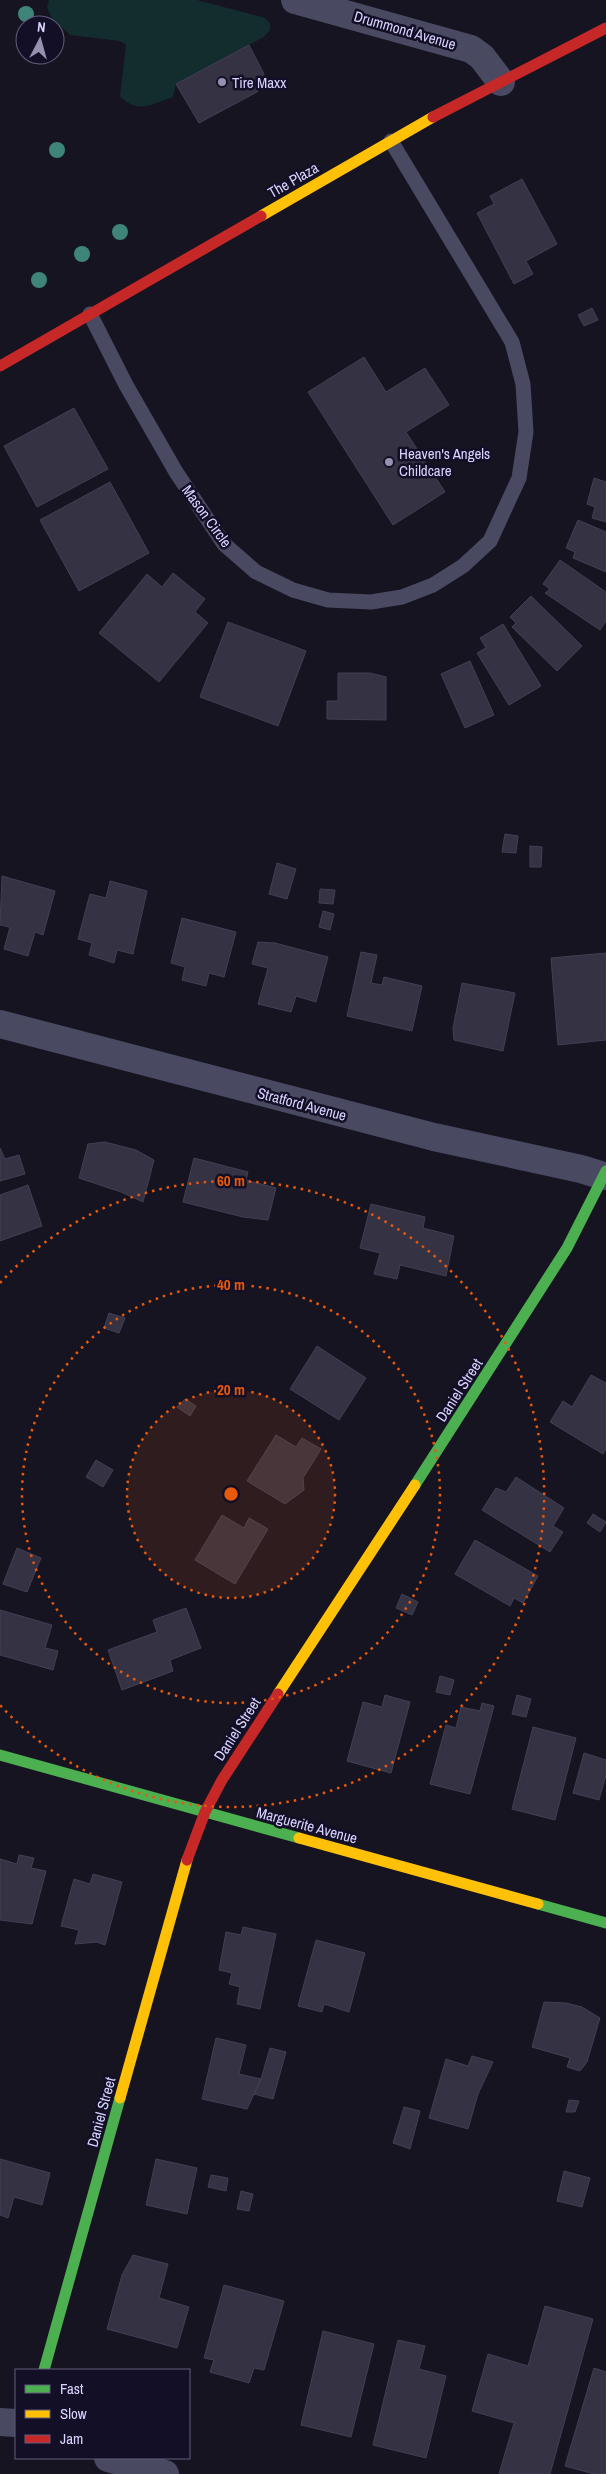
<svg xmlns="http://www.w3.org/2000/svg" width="606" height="2474" font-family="'Archivo Narrow',sans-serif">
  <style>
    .green { fill: #132c2d }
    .building { fill: #343243; stroke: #433f54 }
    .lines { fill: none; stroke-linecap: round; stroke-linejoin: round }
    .lane { stroke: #4a4962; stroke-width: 15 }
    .street { stroke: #4a4962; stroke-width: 28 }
    .fast { stroke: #4caf50; stroke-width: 11 }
    .slow { stroke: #ffc107; stroke-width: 11 }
    .jam { stroke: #c62828; stroke-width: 11 }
    .tree { fill: #3e8478 }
    .ring { fill: none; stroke: #e8590c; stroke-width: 2.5; stroke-dasharray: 2.5 5 }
    .poi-dot { fill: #9591b1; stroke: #130f26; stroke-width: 2 }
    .labels { text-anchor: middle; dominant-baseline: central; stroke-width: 5; stroke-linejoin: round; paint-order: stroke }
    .street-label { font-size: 15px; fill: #d9d4ff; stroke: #130f26 }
    .poi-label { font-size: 15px; fill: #d9d4ff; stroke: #130f26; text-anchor: start }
    .centre { fill: #e8590c; stroke: #130f26; stroke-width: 2.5 }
    .ring-label { font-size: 15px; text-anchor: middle; font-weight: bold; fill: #e8590c; stroke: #130f26; stroke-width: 5; stroke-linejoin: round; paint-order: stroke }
  </style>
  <rect width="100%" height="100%" fill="#161421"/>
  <path class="green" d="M49,0h148l68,18 5,5v7l-6,7 -88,47 -3,13c-21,7 -35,18 -53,-1l6,-51 -6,-4 -50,-6 -19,-18 -4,-10z"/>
  <path class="building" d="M249,45l15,29 -3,12 -4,6 -58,31 -23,-39z
    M522,179l35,65 -31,17 7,13 -19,10 -37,-71 17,-9 -4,-8z
    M592,308l6,12 -14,6 -6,-11z
    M364,357l22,35 39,-24 24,37 -43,27 39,60 -52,33 -85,-133z
    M74,408l34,61 -71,38 -33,-61z
    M594,478l12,4v40l-14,-4 3,-11 -8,-3z
    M110,482l39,71 -70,38 -39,-71z
    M578,520l28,12v40l-33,-14 2,-6 -9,-4z
    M560,560l46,32v29l-6,9 -55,-37 5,-4 -7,-5z
    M173,573l32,26 -10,13 13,11 -49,59 -60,-49 48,-59 15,13z
    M531,596l51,50 -25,25 -45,-44 4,-4 -6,-6z
    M228,622l78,29 -28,75 -78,-29z
    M503,624l38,62 -32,19 -32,-52 9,-5 -6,-10z
    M470,661l24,54 -29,13 -24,-54z
    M338,673h32l16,4v43l-59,-1v-18h11z
    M505,834l13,2 -2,17 -14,-1z
    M530,846l12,1 -1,20h-11z
    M277,863l19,6 -9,30 -18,-5z
    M2,876l53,15 -12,44 -8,-3 -7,24 -24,-7 6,-22 -10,-2z
    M110,881l37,10 -14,63 -16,-4 -3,13 -25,-8 3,-12 -14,-4 12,-45 16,4z
    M320,889l15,1 -2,14 -14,-1z
    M323,911l11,3 -4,16 -11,-3z
    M182,918l54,14 -12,45 -15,-4 -3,13 -24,-6 3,-13 -14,-4z
    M258,942l17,1 53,14 -12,45 -20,-6 -5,16 -33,-8 10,-36 -16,-4z
    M361,952l16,3 -6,28 11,2 2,-8 38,9 -10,45 -65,-15z
    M606,953v87l-48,5 -7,-87z
    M462,983l53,10 -12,58 -49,-11 -1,-12z
    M105,1142l31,8 18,10 -11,42 -22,-10 -42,-14 9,-34z
    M0,1148l5,11 14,-4 6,19 -25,7z
    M194,1158l54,14 -2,8 30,8 -8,32 -25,-3 -60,-15z
    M28,1185l14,41 -42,15v-46z
    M371,1204l54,13 -2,11 31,8 -8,40 -46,-11 -3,14 -23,-5 6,-21 -20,-5z
    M109,1313l16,5 -6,15 -15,-5z
    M317,1346l49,32 -27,42 -49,-31z
    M591,1375l15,8v66l-3,5 -53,-32 13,-21 9,6z
    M185,1399l11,7 -6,10 -13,-9z
    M276,1435l20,12 6,-9 19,11 -18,29 1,12 -19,14 -38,-23z
    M96,1460l17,10 -10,17 -17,-10z
    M516,1477l48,31 -11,18 10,6 -13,20 -68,-42 14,-22 10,4z
    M593,1514l13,8 -6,10 -13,-9z
    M222,1515l22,13 5,-10 19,11 -33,55 -40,-24z
    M475,1540l63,36 -15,27 -9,-5 -4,8 -55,-32z
    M17,1548l24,10 -14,34 -24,-8z
    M402,1594l16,8 -6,13 -16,-7z
    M186,1608l15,40 -31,12 3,11 -51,19 -14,-40 49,-18 -4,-12z
    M0,1610l52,15 -7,23 13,3 -5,19 -53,-15z
    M440,1676l14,4 -4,15 -14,-3z
    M385,1695l25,7 -19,71 -44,-12 16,-59 19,5z
    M517,1695l14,4 -5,18 -14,-3z
    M482,1703l12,3 -24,88 -40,-10 16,-59 10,3 5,-21 19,4z
    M533,1727l43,11 -21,82 -43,-11z
    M584,1753l22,7v15l-7,25 -26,-7z
    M19,1855l15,3 -3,10 15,3 -14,53 -32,-4v-61l17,5z
    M93,1874l29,8 -17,63 -8,-3 -22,2 4,-14 -18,-4 13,-47 16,5z
    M243,1927l33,7 -16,75 -23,-5 3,-17 -11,-3 3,-11 -13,-3 7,-38 15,3z
    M316,1940l49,13 -16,59 -25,-8 -2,8 -24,-6z
    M544,2002l22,1 16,4 18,11 -13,44 -7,9 -13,-4 3,-9 -38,-11z
    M216,2038l30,7 -7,29 22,5 -14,30 -45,-10z
    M270,2048l16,4 -13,47 -19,-5 7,-15z
    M472,2056l21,6 -15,32 -10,35 -39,-11 17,-59 22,7z
    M569,2100l10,1 -4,11h-9z
    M404,2107l16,4 -10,38 -17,-6z
    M0,2159l50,14 -8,32 -28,-8 -6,21 -8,-3z
    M156,2159l41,9 -10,46 -41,-9z
    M564,2171l26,7 -8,29 -25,-6z
    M211,2175l17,3 -2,13 -18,-4z
    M241,2191l12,3 -4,17 -12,-2z
    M133,2255l35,9 -9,34 30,9 -12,41 -70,-19 15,-54z
    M224,2285l60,16 -20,69 -10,-2 -5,15 -39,-11 4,-12 -10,-2z
    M545,2306l48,13 -43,155h-51l15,-51 -42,-12 16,-57 40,12z
    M323,2331l51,13 -23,93 -50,-12z
    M398,2340l27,6 -6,23 27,7 -20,82 -53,-13z
    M594,2368l12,4v102h-12l-29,-8z"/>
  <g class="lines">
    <path class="lane" d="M90,314l36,71 50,87 48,72 32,28 37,18 35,10 43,2 31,-5 31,-12 30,-19 27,-25 29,-63 7,-46 -3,-48 -11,-42 -121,-201"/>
    <path class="street" d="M295,0l176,49 11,8 19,25
      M0,1024l434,113 147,32 23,7
      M0,2422l16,1
      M108,2458l57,16"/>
    <path class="fast" d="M415,1485l152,-237 39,-77
      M0,1755l299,83
      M538,1904l68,19
      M44,2370l76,-272"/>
    <path class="slow" d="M261,216l172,-99
      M278,1694l137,-209
      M299,1838l239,66
      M120,2098l67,-238"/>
    <path class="jam" d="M433,117l173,-89
      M0,366l261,-150
      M187,1860l18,-48 17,-32 56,-86"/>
  </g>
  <g class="tree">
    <circle cx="26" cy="14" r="8"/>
    <circle cx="57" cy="150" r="8"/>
    <circle cx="120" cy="232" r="8"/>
    <circle cx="82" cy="254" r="8"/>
    <circle cx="39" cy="280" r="8"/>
  </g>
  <circle cx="231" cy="1494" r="104" fill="#e8590c" fill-opacity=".12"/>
  <g class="ring">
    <circle cx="231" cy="1494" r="104"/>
    <circle cx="231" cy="1494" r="209"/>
    <path d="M0 1283A313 313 0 1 1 0 1705"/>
  </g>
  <g class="poi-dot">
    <circle cx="222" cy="82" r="5"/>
    <circle cx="389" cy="462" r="5"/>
  </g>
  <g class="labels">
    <g class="street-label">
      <text transform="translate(405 30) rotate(16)">Drummond Avenue</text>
      <text transform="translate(293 180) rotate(-30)">The Plaza</text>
      <text transform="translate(207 516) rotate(54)">Mason Circle</text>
      <text transform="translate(302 1104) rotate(15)">Stratford Avenue</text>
      <text transform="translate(459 1390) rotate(-57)">Daniel Street</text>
      <text transform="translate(237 1729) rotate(-57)">Daniel Street</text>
      <text transform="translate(307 1825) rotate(15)">Marguerite Avenue</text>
      <text transform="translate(101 2112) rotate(-75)">Daniel Street</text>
    </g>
    <g class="poi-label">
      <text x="232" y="82">Tire Maxx</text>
      <text x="399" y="453">Heaven's Angels<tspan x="399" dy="17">Childcare</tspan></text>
    </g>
  </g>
  <circle cx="231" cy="1494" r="8" class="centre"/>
  <g class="ring-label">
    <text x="231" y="1186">60 m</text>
    <text x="231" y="1290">40 m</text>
    <text x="231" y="1395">20 m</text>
  </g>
  <rect x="15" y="2369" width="175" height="90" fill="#130f26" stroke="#625e7d"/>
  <rect x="25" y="2385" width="25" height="8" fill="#4caf50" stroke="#625e7d"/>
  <text x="60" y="2394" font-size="15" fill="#d9d4ff">Fast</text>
  <rect x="25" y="2410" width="25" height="8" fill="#ffc107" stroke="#625e7d"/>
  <text x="60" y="2419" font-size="15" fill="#d9d4ff">Slow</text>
  <rect x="25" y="2435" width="25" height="8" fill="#c62828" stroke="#625e7d"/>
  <text x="60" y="2444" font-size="15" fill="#d9d4ff">Jam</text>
  <g transform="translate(40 40) rotate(6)"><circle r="24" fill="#130f26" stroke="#625e7d"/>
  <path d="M0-4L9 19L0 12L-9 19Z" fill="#9591b1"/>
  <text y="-8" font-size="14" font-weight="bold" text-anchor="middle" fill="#d9d4ff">N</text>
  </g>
</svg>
